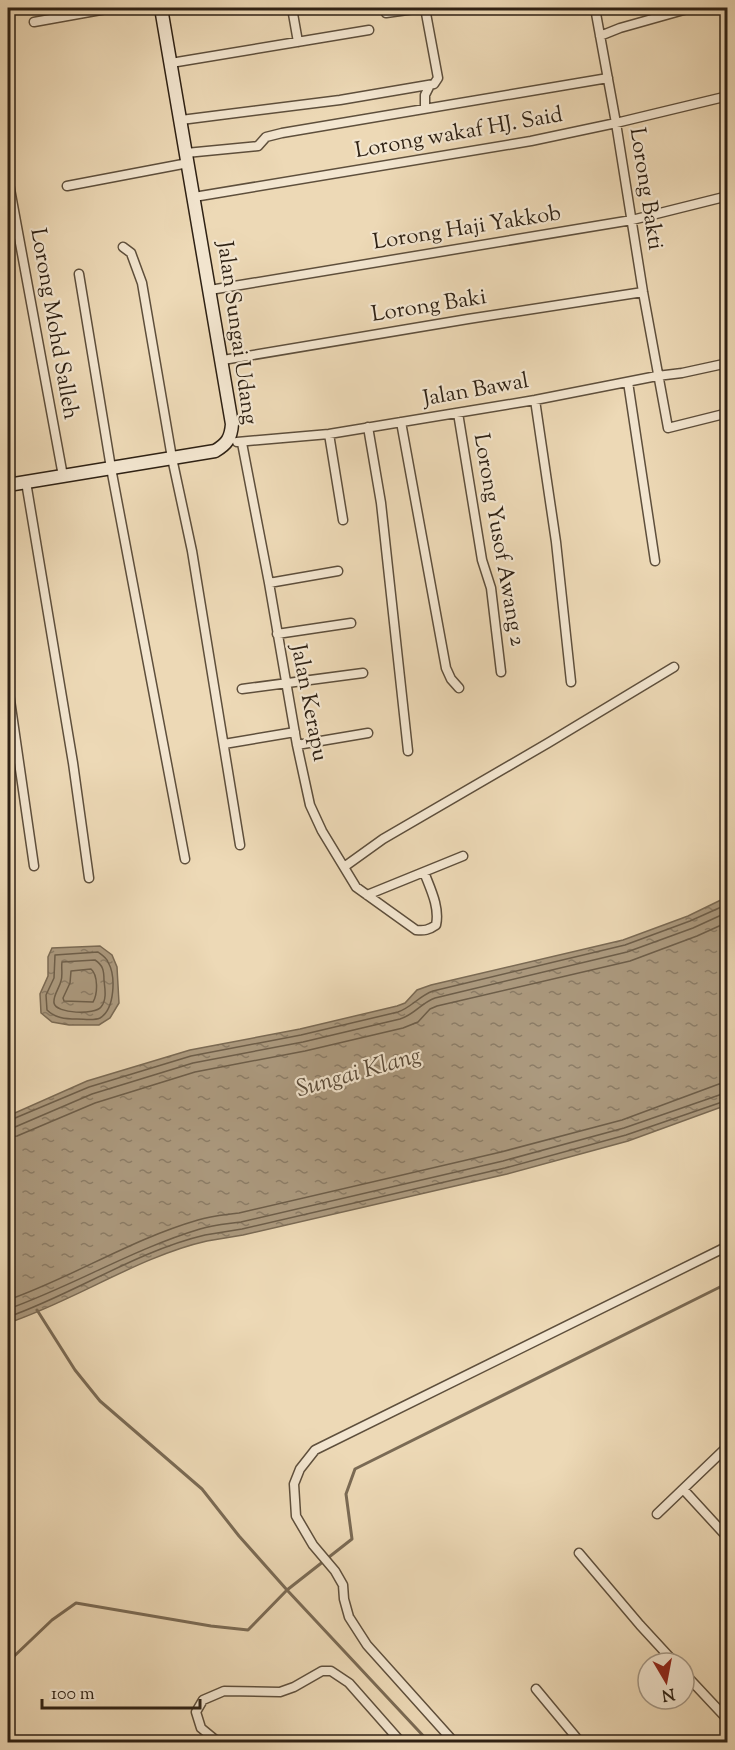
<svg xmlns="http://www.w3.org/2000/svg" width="735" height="1750" font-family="'Sorts Mill Goudy',serif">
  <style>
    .water { fill: url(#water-ripples); stroke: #7a6a54; stroke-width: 1.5 }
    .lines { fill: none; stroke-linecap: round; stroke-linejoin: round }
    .shore { stroke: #6d5e4a; stroke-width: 1.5 }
    .stream { stroke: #7a6a54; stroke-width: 3 }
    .street-casing { stroke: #5e4f3c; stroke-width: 11 }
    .secondary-casing { stroke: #2e2114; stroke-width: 15 }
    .street { stroke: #f3e6d0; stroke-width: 8 }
    .secondary { stroke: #f3e6d0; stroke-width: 12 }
    .labels { text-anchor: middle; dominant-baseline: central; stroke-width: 4.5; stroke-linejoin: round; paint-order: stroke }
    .street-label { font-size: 22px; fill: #2e2114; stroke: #f3e6d0 }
    .water-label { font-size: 24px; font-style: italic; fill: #5a4b39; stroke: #f3e6d0 }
  </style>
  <defs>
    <pattern id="water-ripples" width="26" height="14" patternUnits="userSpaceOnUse" patternTransform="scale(1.5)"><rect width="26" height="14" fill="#ac9a7f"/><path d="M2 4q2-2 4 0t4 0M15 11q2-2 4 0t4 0" fill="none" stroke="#8c7d67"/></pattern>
  </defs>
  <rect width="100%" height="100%" fill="#edd9b6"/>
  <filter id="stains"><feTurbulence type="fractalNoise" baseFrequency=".00333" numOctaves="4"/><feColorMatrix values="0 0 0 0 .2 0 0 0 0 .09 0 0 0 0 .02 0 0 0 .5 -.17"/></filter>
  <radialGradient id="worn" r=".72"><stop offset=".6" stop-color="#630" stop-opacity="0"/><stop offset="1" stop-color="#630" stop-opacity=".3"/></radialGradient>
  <path class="water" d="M727,897v208l-99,36 -121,33 -264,61c-12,2 -24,4 -36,6 -67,15 -133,60 -199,82v-207l79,-35 103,-31 110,-21 97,-23 8,-3 12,-13 14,-5 192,-45 65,-24z
    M100,946l12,9 5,12 2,36 -9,15 -11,7h-30l-17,-3 -11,-9 -1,-19 8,-18v-19l4,-9z"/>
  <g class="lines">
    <path class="shore" d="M98,952c4,3 8,5 10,10 8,14 7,47 -8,56 -6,3 -16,1 -23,1 -12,0 -22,-1 -30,-9l-1,-15 8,-17 1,-23z
      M95,960c8,5 9,11 9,20 1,9 3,20 -3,27 -6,8 -45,7 -47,-4 -1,-8 5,-14 7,-22 2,-6 0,-13 1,-19z
      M91,969c7,6 7,25 2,33l-29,-1 -1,-3 7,-15 1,-12z
      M8,1121l81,-34 102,-31 110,-21 97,-23c14,-5 21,-16 35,-21l192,-46 65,-24 38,-17
      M8,1128l7,-1 77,-33 101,-31 110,-21 97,-23c14,-4 21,-16 35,-21l192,-46 66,-24 35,-16
      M8,1137l9,-1 78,-33 100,-31 110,-21 98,-23 15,-6 12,-13 7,-3 193,-45 67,-25 31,-14
      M8,1300c65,-23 124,-61 190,-80 13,-4 27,-5 41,-7l262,-61 121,-32 97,-36 9,-1
      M8,1309c65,-23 125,-60 192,-80 13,-4 27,-5 41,-7l262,-61 121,-33 104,-36
      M8,1317c66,-23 129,-66 197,-82 12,-2 25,-4 37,-6l263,-61 121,-33 102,-35"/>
    <path class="stream" d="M37,1310l38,60 25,31 102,88 37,47 48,54 142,152
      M8,1662l44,-42 24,-17 135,23 37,4 39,-40 65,-51 -6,-45 9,-25 373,-186"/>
    <defs>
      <path id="street" d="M292,8l6,34
        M595,8l21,115 27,169 25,136 60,-15
        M386,13l36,-5
        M34,22l78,-14
        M600,36l20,-8 71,-20
        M171,63l198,-33
        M425,108v-13l5,-10
        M181,120l159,-20 94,-16 4,-6 -13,-70
        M186,153l72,-7 8,-9 16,-4 326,-55
        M8,178l55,298
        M67,186l121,-23
        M194,197l337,-56 85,-18 112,-27
        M123,247l8,6 11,30 30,175 20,93 48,294
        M79,274l32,194 74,391
        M210,290l422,-70 96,-24
        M223,360l245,-41 175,-27
        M628,382l27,179
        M535,400l21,142 15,140
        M458,413l24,147 9,28 10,84
        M401,422l45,246 5,11 8,9
        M368,427l13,76 27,248
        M329,434l14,86
        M237,442l92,-8 206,-34 122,-24 25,-3 46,-10
        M242,443l27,140 28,162 13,60 12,26 34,56 60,43c8,1 13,0 20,-5 4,-18 -6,-37 -12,-53
        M8,457l3,27
        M26,482l47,281 16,115
        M269,583l69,-12
        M277,634l74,-11
        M8,686l26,180
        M242,689l121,-16
        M224,744l71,-12
        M297,745l71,-12
        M344,867l39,-28 165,-96 126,-76
        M367,895l96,-39
        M683,1489l45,49
        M657,1514l71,-68
        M579,1553l61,72 35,38
        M684,1673l44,47
        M536,1689l44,53
        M218,1742l-17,-14 -5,-16 7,-12 21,-9 56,1 14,-5 28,-16h9l18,12 52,59
        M454,1742l-87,-97 -18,-28 -5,-18 -1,-14 -8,-14 -22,-26 -17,-29 -2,-32 6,-15 15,-19 413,-204"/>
      <path id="secondary" d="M8,485l207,-34c12,-7 16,-13 17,-27l-71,-416"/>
    </defs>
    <use href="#street" class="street-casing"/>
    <use href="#secondary" class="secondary-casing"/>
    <use href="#street" class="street"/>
    <use href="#secondary" class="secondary"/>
  </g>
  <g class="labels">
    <g class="street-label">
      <text transform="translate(459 134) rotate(-10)">Lorong wakaf HJ. Said</text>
      <text transform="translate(645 189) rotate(81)">Lorong Bakti</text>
      <text transform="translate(467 229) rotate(-9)">Lorong Haji Yakkob</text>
      <text transform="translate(429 307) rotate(-9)">Lorong Baki</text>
      <text transform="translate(53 324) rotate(80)">Lorong Mohd Salleh</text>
      <text transform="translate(236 333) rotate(82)">Jalan Sungai Udang</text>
      <text transform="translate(476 391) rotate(-10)">Jalan Bawal</text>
      <text transform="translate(498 540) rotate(80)">Lorong Yusof Awang 2</text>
      <text transform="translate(308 703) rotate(79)">Jalan Kerapu</text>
    </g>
    <g class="water-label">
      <text transform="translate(359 1073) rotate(-16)">Sungai Klang</text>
    </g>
  </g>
  <rect width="735" height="1750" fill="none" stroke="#edd9b6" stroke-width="30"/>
  <rect x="9" y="9" width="717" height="1732" fill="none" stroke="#2e2114" stroke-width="3"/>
  <rect x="15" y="15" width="705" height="1720" fill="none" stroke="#2e2114" stroke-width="1.5"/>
  <g transform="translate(666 1681) rotate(170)"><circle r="28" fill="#f3e6d0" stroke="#a49785" stroke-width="1.5"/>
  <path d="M0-4.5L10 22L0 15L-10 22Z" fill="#8f2418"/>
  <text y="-9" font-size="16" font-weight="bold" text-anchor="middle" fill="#2e2114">N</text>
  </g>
  <path d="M42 1699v9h158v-9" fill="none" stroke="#2e2114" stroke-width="3"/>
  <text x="51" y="1699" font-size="18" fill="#2e2114" stroke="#f3e6d0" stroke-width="4.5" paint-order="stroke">100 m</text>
  <rect width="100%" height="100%" filter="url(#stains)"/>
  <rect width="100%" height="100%" fill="url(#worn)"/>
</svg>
